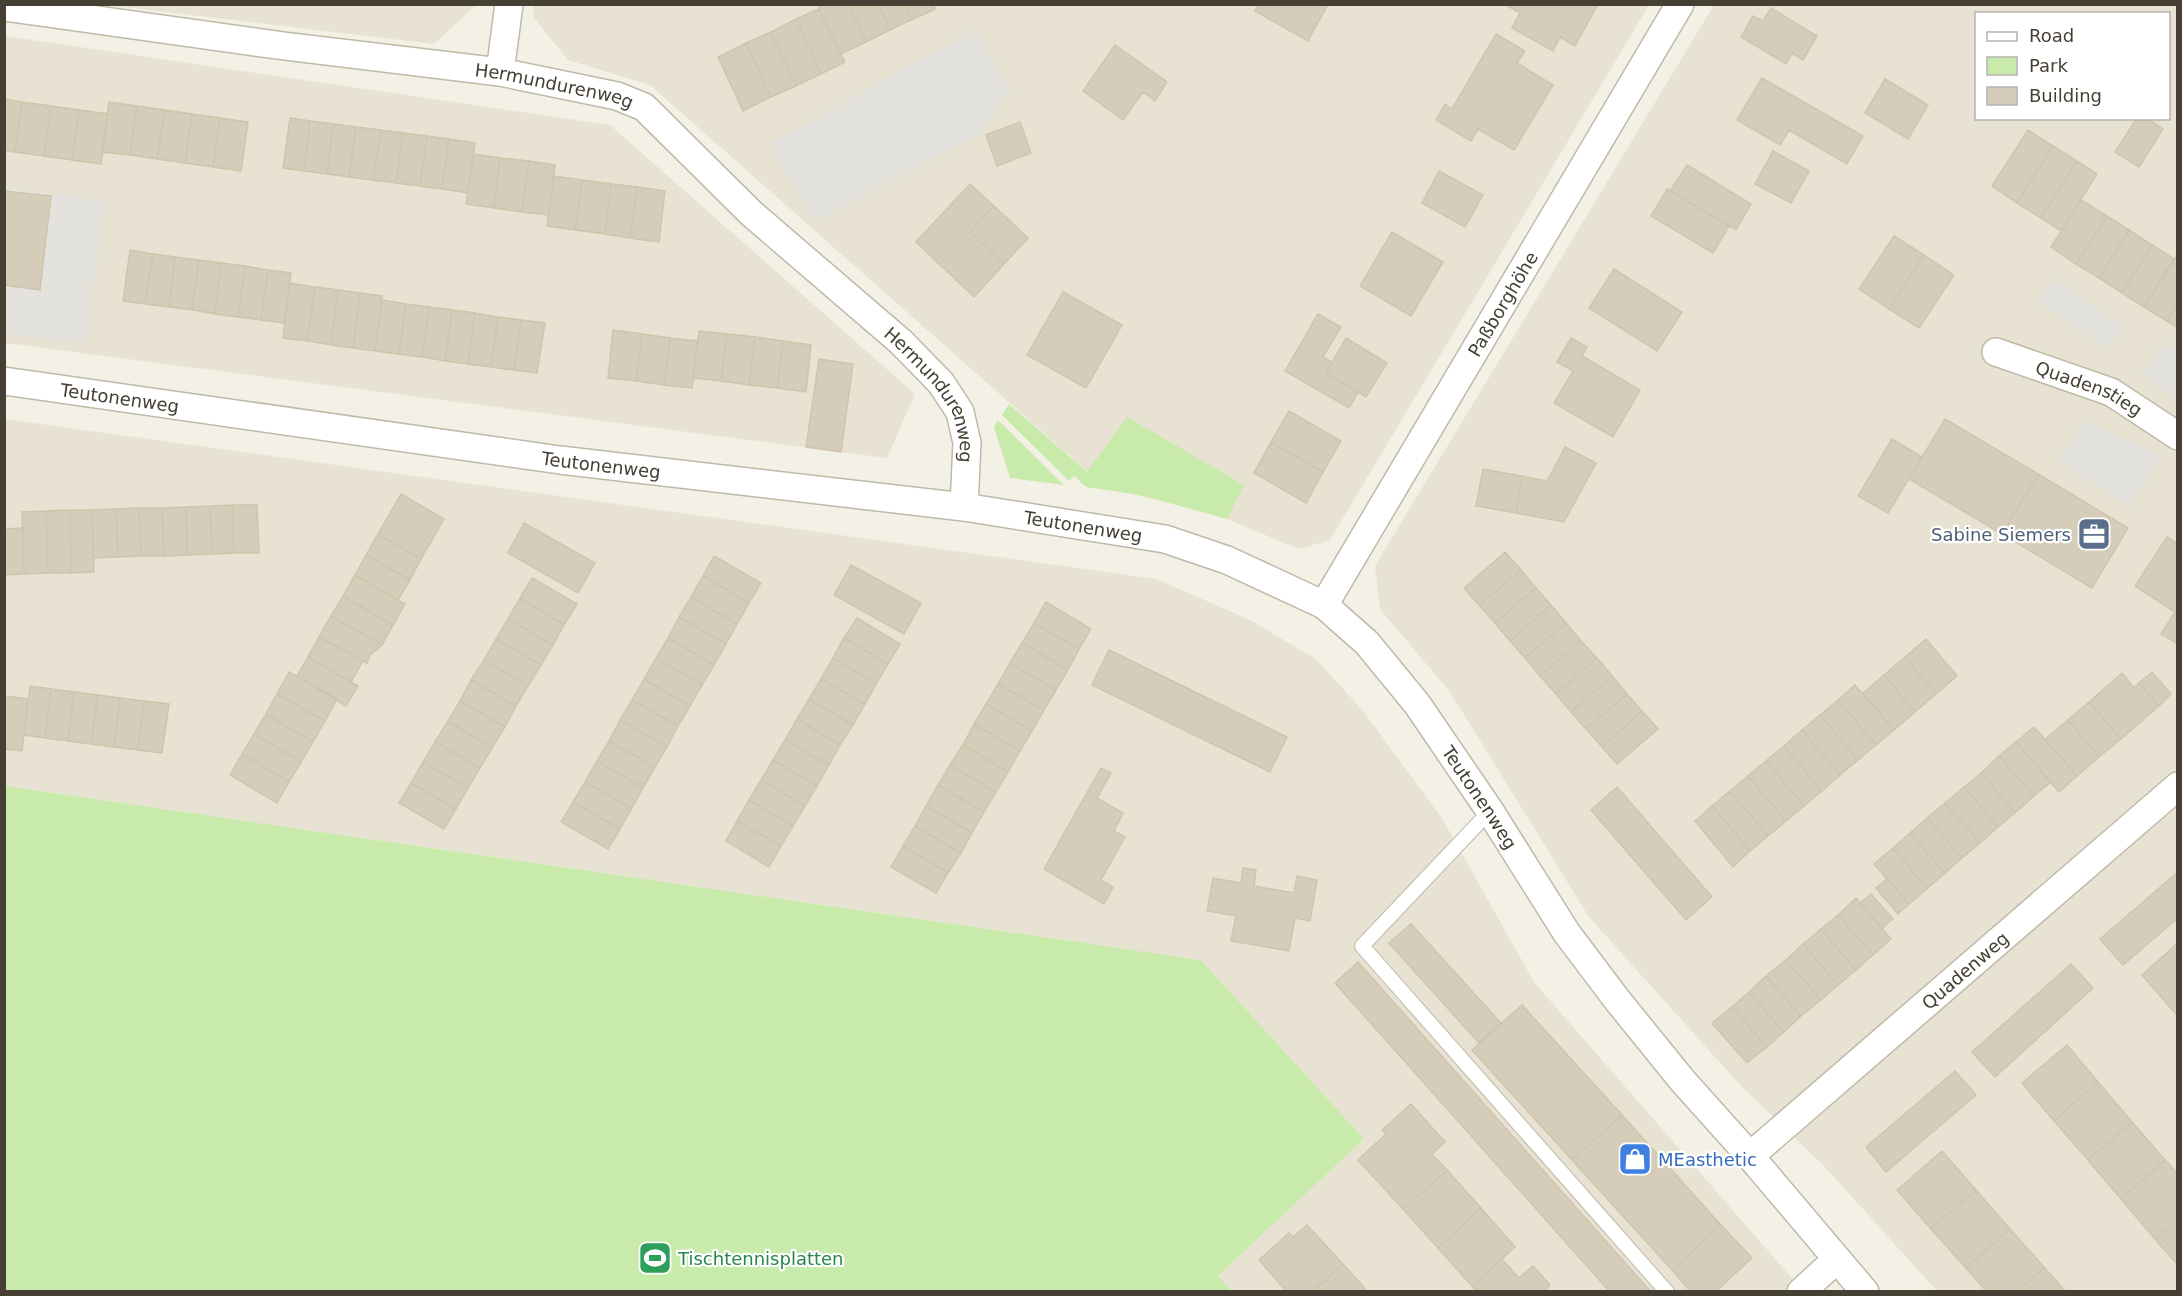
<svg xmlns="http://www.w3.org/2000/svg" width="2182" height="1296" font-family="'DejaVu Sans',sans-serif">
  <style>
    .residential { fill: #e7e2d2; fill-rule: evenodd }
    .green { fill: #c8eaab }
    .parking { fill: #e4e2dd }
    .building { fill: #d5cdb9; stroke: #d0c5ac; stroke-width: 1.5 }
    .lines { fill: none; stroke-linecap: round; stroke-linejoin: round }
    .lane-casing { stroke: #bfb9a7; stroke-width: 16 }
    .street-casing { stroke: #bfb9a7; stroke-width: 30 }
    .lane { stroke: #fff; stroke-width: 14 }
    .street { stroke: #fff; stroke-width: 27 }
    .labels { text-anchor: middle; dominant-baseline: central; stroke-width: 4.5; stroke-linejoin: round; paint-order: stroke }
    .street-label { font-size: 18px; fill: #464034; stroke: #fff }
    .service-label { font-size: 18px; fill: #4e5e75; stroke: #fff; text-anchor: end }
    .shop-label { font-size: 18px; fill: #366cbe; stroke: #fff; text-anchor: start }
    .leisure-label { font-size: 18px; fill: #27864d; stroke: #fff; text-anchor: start }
  </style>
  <rect width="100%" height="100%" fill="#f3f0e5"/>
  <path class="residential" d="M534,4l1115,1 -319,535 -31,9 -72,-30 -45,-14 -75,-16 -457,-404 -82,-25 -35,-43z
    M107,5h369l-42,39z
    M1714,5h463v1286h-240l-113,-125 -82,-79 -153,-170 -139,-225 -70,-83 -5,-43zM1976,14h192v104h-192z
    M5,36l605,89 305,269 -28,64 -882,-115z
    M5,419l1151,160 92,40 68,40 48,53 79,108 91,162 269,309h-572l-14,-14 147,-138 -163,-179 -1196,-174z"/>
  <path class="green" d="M1009,404l78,68 40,-55 117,68 -17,34 -87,-24 -54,-8 -12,-11 -5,5 -67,-66z
    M998,420l66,65 -54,-7 -16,-51z
    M5,786l1196,174 163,179 -146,137 13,15h-1226z"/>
  <path class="parking" d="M975,29l35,62 -30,44 -166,87 -45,-78z
    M5,188l100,13 -20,143 -80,-11z
    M2054,278l69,48 -16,23 -69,-48z
    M2164,342l13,9v48l-35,-24z
    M2084,420l76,36 -29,50 -73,-44z"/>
  <path class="building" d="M817,4h31l18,38 -25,12z
    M848,4h30l12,26 -24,12z
    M878,4h26l7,16 -21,10z
    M904,4h29l2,5 -24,11z
    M1259,4h69l-20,37 -53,-30z
    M1598,4l-23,42 -15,-9 -7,14 -41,-23 8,-15 -14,-8z
    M1771,8l46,28 -14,24 -11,-7 -6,11 -45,-27 12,-21 10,5z
    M819,9l26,53 -24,12 -25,-55z
    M796,19l25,55 -25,12 -25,-54z
    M771,32l25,54 -25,11 -25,-54z
    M1496,34l29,17 -8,12 36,22 -39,65 -36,-21 -7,12 -35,-21 9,-16 7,5z
    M746,43l25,54 -28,14 -25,-54z
    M1115,45l52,37 -12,19 -12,-9 -20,28 -40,-29z
    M1762,78l101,58 -16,28 -58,-34 -9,15 -43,-25z
    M1885,79l43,26 -20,34 -43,-26z
    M4,99l18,3 -7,50 -11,-1z
    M22,102l29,4 -7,50 -29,-4z
    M109,102l28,4 -7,49 -28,-3z
    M51,106l28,4 -7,50 -28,-4z
    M137,106l28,4 -8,49 -27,-4z
    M79,110l29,4 -7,50 -29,-4z
    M165,110l27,4 -7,49 -28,-4z
    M192,114l28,4 -7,49 -28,-4z
    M220,118l28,4 -7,49 -28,-4z
    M290,118l20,3 -6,50 -21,-3z
    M2137,118h10l16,11 -24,38 -24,-15z
    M310,121l23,3 -6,50 -23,-3z
    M1020,122l11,31 -34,13 -11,-31z
    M333,124l23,3 -7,50 -22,-3z
    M356,127l25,3 -8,50 -24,-3z
    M381,130l22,3 -7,50 -23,-3z
    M2028,130l25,16 -36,57 -25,-17z
    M403,133l24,3 -7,50 -24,-3z
    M427,136l22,3 -7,50 -22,-3z
    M449,139l26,4 -7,50 -26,-4z
    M2053,146l24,15 -36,57 -24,-15z
    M1773,151l36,20 -18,32 -36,-19z
    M474,154l26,4 -6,50 -28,-4z
    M500,158l29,3 -7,51 -28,-4z
    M529,161l26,4 -6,50 -27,-3z
    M2077,161l20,13 -36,57 -20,-13z
    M1687,165l64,39 -15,26 -66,-39z
    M1439,171l44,24 -18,32 -43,-24z
    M554,176l28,4 -7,50 -28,-4z
    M582,180l29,4 -6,50 -30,-4z
    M611,184l26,3 -7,51 -25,-4z
    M970,184l24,22 -24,26 34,32 -30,33 -58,-55z
    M637,187l28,4 -6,51 -29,-4z
    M1667,189l62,37 -16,27 -62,-37z
    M4,191l47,5 -11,94 -36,-5z
    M2081,200l26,16 -31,48 -25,-17z
    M994,206l34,32 -24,26 -34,-32z
    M2107,216l22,14 -30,48 -23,-14z
    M2129,230l23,15 -30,48 -23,-15z
    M1392,232l51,30 -32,54 -51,-30z
    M1894,236l30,19 -35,54 -30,-20z
    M2152,245l22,14 -30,48 -22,-14z
    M130,250l23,4 -8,50 -22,-3z
    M153,254l22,3 -6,50 -24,-3z
    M2178,254v51l-11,16 -23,-14z
    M1924,255l30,20 -35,53 -30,-19z
    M175,257l24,3 -7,50 -23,-3z
    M199,260l22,3 -6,51 -23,-4z
    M221,263l24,3 -7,51 -23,-3z
    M245,266l23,4 -7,50 -23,-3z
    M1614,269l68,43 -25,39 -68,-43z
    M268,270l23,3 -7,50 -23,-3z
    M290,283l25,4 -8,54 -24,-3z
    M315,287l23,3 -7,55 -24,-4z
    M338,290l22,3 -7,55 -22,-3z
    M1063,292l59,33 -36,63 -59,-33z
    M360,293l22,3 -7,55 -22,-3z
    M382,300l24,4 -7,50 -24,-3z
    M406,304l23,3 -7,50 -23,-3z
    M2178,305v23l-11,-7z
    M429,307l23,3 -7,51 -23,-4z
    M452,310l23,3 -7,51 -23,-3z
    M475,313l23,4 -7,50 -23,-3z
    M1318,314l23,13 -18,30 9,5 -6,11 32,19 -9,16 -64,-37z
    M498,317l23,3 -7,50 -23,-3z
    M521,320l24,3 -8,50 -23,-3z
    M613,330l29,4 -6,47 -28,-3z
    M699,331l28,3 -6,47 -28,-3z
    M642,334l28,4 -6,47 -28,-4z
    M727,334l28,3 -6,48 -28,-4z
    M755,337l28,4 -6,47 -28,-3z
    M670,338l27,3 -5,47 -28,-3z
    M1346,338l41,25 -21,34 -40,-24z
    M1571,338l16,9 -5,9 58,34 -27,47 -59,-34 19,-32 -16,-9z
    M783,341l28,4 -5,47 -29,-4z
    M819,359l34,5 -12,88 -35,-5z
    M1289,411l52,30 -18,31 -52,-30z
    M1945,419l93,55 -36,60 -93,-55z
    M1892,439l30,18 -34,56 -30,-17z
    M1271,442l52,30 -17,31 -52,-30z
    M1565,447l31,16 -32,59 -48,-9 6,-37 25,5z
    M1483,469l39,7 -6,37 -40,-7z
    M2038,474l90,54 -36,60 -90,-54z
    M401,494l43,25 -23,40 -43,-25z
    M232,505h25l2,48h-25z
    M232,505l2,48 -22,1 -2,-48z
    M210,506l2,48 -25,1 -1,-48z
    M186,507l1,48 -23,1 -2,-48z
    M139,508l2,48 -23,1 -2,-48z
    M139,508h23l2,48h-23z
    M116,509l2,48 -25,1 -1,-48z
    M70,510l1,63h-23l-2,-62z
    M70,510h22l2,62 -23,1z
    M46,511l2,62 -24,1 -2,-62z
    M524,523l71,40 -17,30 -70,-40z
    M23,528l1,46 -20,1v-46z
    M378,534l43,25 -11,21 -44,-25z
    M2167,537l11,7 -2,99 -15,-9 14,-22 -40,-26z
    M1505,552l16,18 -42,35 -15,-17z
    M366,555l44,25 -12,20 -43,-25z
    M714,556l47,27 -12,20 -46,-27z
    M851,565l70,38 -17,31 -70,-39z
    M1521,570l15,18 -41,35 -16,-18z
    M355,575l50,29 -12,21 -50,-29z
    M703,576l46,27 -12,21 -46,-27z
    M532,578l45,26 -13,21 -44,-27z
    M1536,588l15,17 -41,36 -15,-18z
    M343,596l50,29 -11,20 -51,-29z
    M691,597l46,27 -11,20 -47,-27z
    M520,598l44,27 -11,20 -45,-26z
    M1046,602l45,27 -12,20 -45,-26z
    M1551,605l15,18 -41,35 -15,-17z
    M331,616l51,29 -12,10 -3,8 -48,-26z
    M679,617l47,27 -12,21 -46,-27z
    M857,618l43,26 -12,20 -44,-26z
    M508,619l45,26 -12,20 -45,-26z
    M1034,623l45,26 -11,21 -46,-27z
    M1566,623l15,18 -41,35 -15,-18z
    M319,637l44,24 -12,21 -43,-25z
    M668,638l46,27 -12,20 -46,-27z
    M844,638l44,26 -12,20 -43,-26z
    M496,639l45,26 -13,21 -44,-26z
    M1926,639l31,37 -21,18 -31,-37z
    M1581,641l16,17 -41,36 -16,-18z
    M1022,643l46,27 -12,20 -46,-27z
    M1109,650l178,87 -17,35 -178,-87z
    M308,657l50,29 -12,20 -49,-30z
    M1905,657l31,37 -21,18 -31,-37z
    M656,658l46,27 -12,21 -46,-27z
    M833,658l43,26 -11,20 -44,-25z
    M1597,658l15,18 -41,36 -15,-18z
    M484,660l44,26 -12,20 -45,-26z
    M1010,663l46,27 -12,20 -46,-26z
    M289,672l48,27 -12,22 -48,-27z
    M2152,672l19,22 -12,12 -20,-23z
    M2122,673l12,15 5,-5 20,23 -38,33 -32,-37z
    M1884,675l31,37 -21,18 -31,-37z
    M1612,676l15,18 -41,35 -15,-17z
    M644,679l46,27 -12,20 -46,-26z
    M821,679l44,25 -12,21 -44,-26z
    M471,680l45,26 -11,21 -45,-26z
    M998,684l46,26 -12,21 -46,-27z
    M1855,685l39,45 -18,15 -38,-45z
    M30,686l21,3 -6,49 -21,-3z
    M51,689l23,3 -6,49 -23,-3z
    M74,692l24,3 -7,49 -23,-3z
    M277,694l48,27 -12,21 -47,-28z
    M1627,694l15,17 -40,36 -16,-18z
    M98,695l22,3 -6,49 -23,-3z
    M4,696l24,3 -6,52 -18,-2z
    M120,698l24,3 -6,49 -24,-3z
    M809,699l44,26 -13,20 -43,-26z
    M632,700l46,26 -11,21 -47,-27z
    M1838,700l38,45 -18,15 -38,-45z
    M144,701l25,3 -7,49 -24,-3z
    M460,701l45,26 -13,21 -44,-27z
    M2089,702l32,37 -22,18 -31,-37z
    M986,704l46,27 -12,20 -46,-27z
    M1642,711l16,18 -41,35 -15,-17z
    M266,714l47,28 -12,20 -47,-28z
    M1820,715l38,45 -18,15 -38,-45z
    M797,719l43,26 -11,20 -44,-25z
    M620,720l47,27 -12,20 -46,-26z
    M2068,720l31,37 -22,19 -32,-37z
    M448,721l44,27 -12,20 -45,-26z
    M974,724l46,27 -12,21 -45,-27z
    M2034,727l43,49 -18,16 -43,-50z
    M1802,730l38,45 -18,16 -38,-45z
    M254,734l47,28 -12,20 -47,-28z
    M785,740l44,25 -12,21 -44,-26z
    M609,741l46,26 -12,21 -46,-27z
    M435,742l45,26 -12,20 -45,-26z
    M2016,742l35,40 -17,14 -35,-40z
    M963,745l45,27 -12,20 -46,-27z
    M1784,746l38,45 -18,15 -38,-45z
    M242,754l47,28 -12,21 -47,-28z
    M1999,756l35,40 -19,17 -34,-40z
    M773,760l44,26 -12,20 -44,-26z
    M597,761l46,27 -11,20 -47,-26z
    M1766,761l38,45 -18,15 -38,-45z
    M423,762l45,26 -12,21 -45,-26z
    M950,765l46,27 -12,20 -46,-27z
    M1101,768l10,5 -14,25 26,15 -9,18 11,6 -24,43 12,7 -9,17 -60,-35z
    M1981,773l34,40 -17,14 -34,-40z
    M1748,776l38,45 -18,15 -38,-45z
    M761,780l44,26 -12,20 -44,-26z
    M585,782l47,26 -12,21 -47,-27z
    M411,783l45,26 -12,20 -45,-26z
    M938,785l46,27 -12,21 -46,-27z
    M1617,787l95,110 -26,23 -95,-110z
    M1964,787l34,40 -18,16 -35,-40z
    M1730,791l38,45 -18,15 -38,-45z
    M749,800l44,26 -12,20 -44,-25z
    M573,802l47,27 -12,20 -47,-27z
    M1945,803l35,40 -18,15 -35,-40z
    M926,806l46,27 -11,20 -46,-27z
    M1712,806l38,45 -17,16 -38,-46z
    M1927,818l35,40 -17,15 -35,-40z
    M737,821l44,25 -12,21 -43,-26z
    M915,826l46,27 -13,20 -45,-27z
    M1910,833l35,40 -18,16 -34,-41z
    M903,846l45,27 -12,20 -45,-26z
    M1893,848l34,41 -18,15 -35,-40z
    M1243,868l13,2 -2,16 40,7 3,-17 20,4 -7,41 -15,-3 -6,33 -58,-10 5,-25 -29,-5 6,-33 28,5z
    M2178,872v46l-55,47 -23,-26z
    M1887,879l22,25 -11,10 -22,-26z
    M1871,894l22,25 -11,9 -22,-25z
    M1856,898l35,41 -18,16 -35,-40z
    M1838,915l35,40 -17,15 -35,-41z
    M1411,924l90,99 -22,20 -90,-100z
    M1821,929l35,41 -18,15 -35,-41z
    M2178,943v70l-2,1 -34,-39z
    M1803,944l35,41 -17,15 -35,-40z
    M1786,960l35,40 -20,16 -35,-40z
    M1358,962l293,330h-41l-275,-309z
    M2071,964l22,24 -98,89 -23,-25z
    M1766,976l35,40 -17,16 -35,-40z
    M1749,992l35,40 -17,15 -35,-40z
    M1522,1005l100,110 -50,45 -100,-110z
    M1732,1007l35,40 -20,16 -35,-40z
    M2067,1045l31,37 -44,39 -32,-38z
    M1955,1071l21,24 -90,77 -20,-25z
    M2098,1082l34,40 -44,38 -34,-39z
    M1411,1104l34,38 -13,12 15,16 -44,39 -45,-49 28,-26 -4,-4z
    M1622,1115l99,110 -49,45 -100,-110z
    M2132,1122l33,38 -44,39 -33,-39z
    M1942,1151l34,39 -45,39 -34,-39z
    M2165,1160l13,14v46l-23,19 -34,-40z
    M1447,1170l34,38 -43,40 -35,-39z
    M1976,1190l34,39 -44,39 -35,-39z
    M1481,1208l34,39 -43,39 -34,-38z
    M2178,1220v45l-23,-26z
    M1307,1225l36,39 -31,28h-25l-28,-32 30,-27 4,4z
    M1721,1225l31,33 -37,34h-24l-19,-22z
    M2010,1229l34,38 -27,25h-30l-21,-24z
    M1502,1259l17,19 14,-12 17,19 -7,7h-66l-5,-6z
    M1343,1264l25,28h-56z
    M2044,1267l22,25h-49z"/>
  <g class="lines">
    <defs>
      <path id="lane" d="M1490,811l-128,135 305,346"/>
      <g id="street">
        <path id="s1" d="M4,7l280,39 216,26 117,24 27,11 108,107 149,128 40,41 19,29 7,31 -3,64"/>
        <path d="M500,72l9,-68"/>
        <path id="s2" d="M1996,352l115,40 67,44"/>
        <path id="s3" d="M4,381l556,79 404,47 201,32 62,21 97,45 43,38 50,61 73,107 76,121 52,69 64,79 68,76 115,136"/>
        <path id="s4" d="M1324,605l356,-601"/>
        <path id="s5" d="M1750,1156l428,-370"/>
        <path d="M1801,1292l36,-33"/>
      </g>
    </defs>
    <use href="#lane" class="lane-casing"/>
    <use href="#street" class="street-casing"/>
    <use href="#lane" class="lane"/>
    <use href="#street" class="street"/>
  </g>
  <defs>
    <symbol id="office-square" viewBox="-11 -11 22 22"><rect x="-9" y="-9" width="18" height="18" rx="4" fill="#5c6f8a" stroke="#fff"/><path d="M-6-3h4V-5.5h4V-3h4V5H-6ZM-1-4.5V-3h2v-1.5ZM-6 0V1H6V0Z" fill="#fff"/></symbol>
    <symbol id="shop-square" viewBox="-11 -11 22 22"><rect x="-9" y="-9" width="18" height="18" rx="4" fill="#3f7fe0" stroke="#fff"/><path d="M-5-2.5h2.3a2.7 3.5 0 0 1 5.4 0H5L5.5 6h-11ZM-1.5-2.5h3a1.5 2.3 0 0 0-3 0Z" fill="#fff"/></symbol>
    <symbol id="stadium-square" viewBox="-11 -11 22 22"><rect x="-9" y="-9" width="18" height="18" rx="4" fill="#2e9e5b" stroke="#fff"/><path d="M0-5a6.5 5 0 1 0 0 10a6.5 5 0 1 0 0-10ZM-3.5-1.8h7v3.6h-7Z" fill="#fff"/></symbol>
  </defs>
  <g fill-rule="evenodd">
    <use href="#office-square" x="2075" y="515" width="38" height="38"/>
    <use href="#shop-square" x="1616" y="1140" width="38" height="38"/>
    <use href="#stadium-square" x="636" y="1239" width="38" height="38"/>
  </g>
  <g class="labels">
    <g class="street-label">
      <text stroke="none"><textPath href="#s1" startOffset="556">Hermundurenweg</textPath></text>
      <text stroke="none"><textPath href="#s4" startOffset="350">Paßborghöhe</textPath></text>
      <text stroke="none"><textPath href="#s2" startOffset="100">Quadenstieg</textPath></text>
      <text stroke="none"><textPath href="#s3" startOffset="117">Teutonenweg</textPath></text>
      <text stroke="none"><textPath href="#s1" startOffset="1060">Hermundurenweg</textPath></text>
      <text stroke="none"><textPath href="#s3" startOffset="603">Teutonenweg</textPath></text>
      <text stroke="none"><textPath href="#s3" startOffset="1089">Teutonenweg</textPath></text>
      <text stroke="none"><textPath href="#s3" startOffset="1593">Teutonenweg</textPath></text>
      <text stroke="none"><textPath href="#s5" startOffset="284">Quadenweg</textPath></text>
    </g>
    <g class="service-label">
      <text x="2071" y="534">Sabine Siemers</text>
    </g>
    <g class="shop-label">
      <text x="1658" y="1159">MEasthetic</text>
    </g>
    <g class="leisure-label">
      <text x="678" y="1258">Tischtennisplatten</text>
    </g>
  </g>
  <rect width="2182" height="1296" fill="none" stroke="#464034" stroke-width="12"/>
  <rect x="1975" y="12" width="195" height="108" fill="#ffffff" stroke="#b5b3ae" stroke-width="1.5"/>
  <rect x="1987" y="32" width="30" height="9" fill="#ffffff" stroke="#b5b3ae" stroke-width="1.5"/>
  <text x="2029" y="42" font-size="18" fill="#464034">Road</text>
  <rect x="1987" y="57" width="30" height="18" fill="#c8eaab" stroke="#b5b3ae" stroke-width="1.5"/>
  <text x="2029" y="72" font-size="18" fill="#464034">Park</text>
  <rect x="1987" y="87" width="30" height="18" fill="#d5cdb9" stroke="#b5b3ae" stroke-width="1.5"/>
  <text x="2029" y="102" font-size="18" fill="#464034">Building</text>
</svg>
